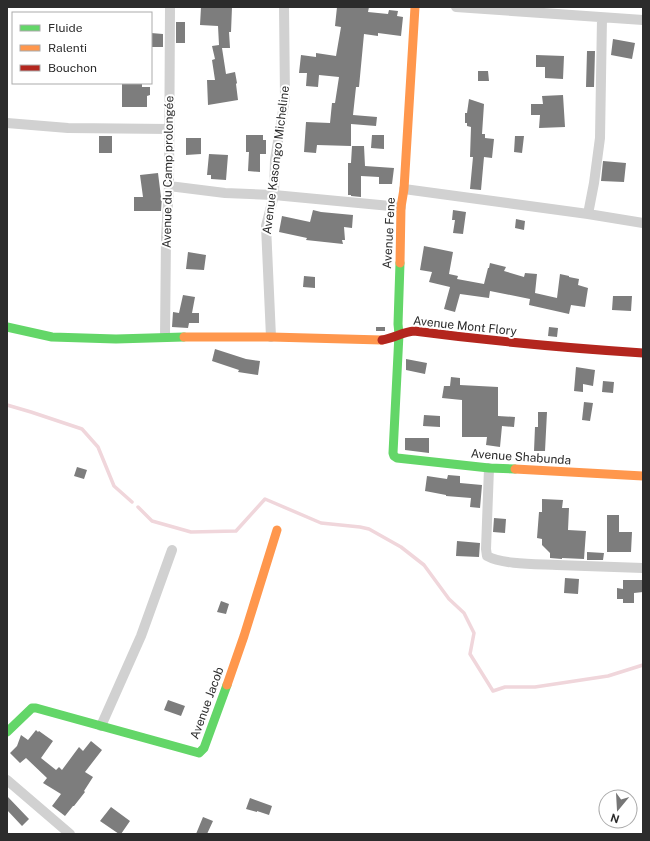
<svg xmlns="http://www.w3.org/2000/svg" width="650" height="841" font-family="'Public Sans',sans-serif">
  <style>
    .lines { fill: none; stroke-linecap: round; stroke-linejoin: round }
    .stream { stroke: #f0d6db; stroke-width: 3.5 }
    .building { fill: #7d7d7d }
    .street { stroke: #d1d1d1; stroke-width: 10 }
    .fast { stroke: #63d668; stroke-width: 9 }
    .slow { stroke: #ff974d; stroke-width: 9 }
    .jam { stroke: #b3261e; stroke-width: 9 }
    .labels { text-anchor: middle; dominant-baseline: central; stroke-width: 4; stroke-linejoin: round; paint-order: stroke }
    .street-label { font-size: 12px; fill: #2c2c2c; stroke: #fff }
  </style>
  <rect width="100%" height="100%" fill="#fff"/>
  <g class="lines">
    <path class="stream" d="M7,405l24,7 51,17 16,18 16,39 18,16
      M138,507l14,14 39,11 45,-1 29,-32 56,24 39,4 9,2 32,18 23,18 25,34 15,14 10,20 -4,21 23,37 12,-4h30l73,-11 35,-11"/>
  </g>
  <path class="building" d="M201,7h31l-1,25h-2l1,16h-8l4,26 9,-2 2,11 -1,1 2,16 -30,5 -1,-25h8l-3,-20 3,-1 -3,-13 7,-1 -1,-19 -18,-1z
    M337,7h32l-1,5 20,2 1,-4 9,1 -1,5 6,1 -2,19 -23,-3v3l-14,-2 -5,53h-3l-3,28 24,2 -1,9 -25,-2v22l-34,-1 -1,8 -12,-1 2,-30 24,1 2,-20h3l4,-26 -20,-2 -1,12 -12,-1 1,-13h-8l2,-18 15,2v-4l20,3 5,-29 -6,-1z
    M176,22h9v21h-9z
    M151,33l12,1v13h-12z
    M613,39l22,4 -3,16 -21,-4z
    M587,51h8l-1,36h-8z
    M536,55l28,1 -1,23 -18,-1v-11h-9z
    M478,71h10l1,10h-11z
    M122,83h20v4h8v8l-3,1v11h-25z
    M563,95l2,32 -26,1 1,-13h-9v-11h12l-1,-8z
    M469,99l15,5 -2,30h3v4l9,1 -2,19 -8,-1 -3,33 -11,-1 3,-32h-3l1,-30 -4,-1v-3h-2v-10h2z
    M246,135h17v5h3v14h-6v18l-12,-1 1,-19h-3z
    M372,135h12v14l-13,-1z
    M99,136h13v17h-13z
    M515,136h9l-2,17 -8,-1z
    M186,138h15v16l-15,1z
    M352,146h12l1,20 29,2 -2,16h-13v-7l-18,-1v21l-10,-1v-1h-3v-32h3z
    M209,154l19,1 -2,25 -15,-1v-4h-4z
    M603,161l23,2 -2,19 -23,-1z
    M158,173l3,24h1l-1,14h-27v-14h9l-3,-22z
    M313,210l8,2 32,3 -1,13 -8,-1 1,13h-3l1,4 -37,-4 1,-2 -28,-6 3,-16 28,6z
    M453,210l13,2 -3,22 -10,-1 2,-13h-3z
    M516,219l9,2 -1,9 -9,-2z
    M424,246l29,6 -4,22 9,2 -1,3 27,5 4,-16h1l1,-5 16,4 -2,4 20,6 1,-4 12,1 -2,19 22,5 3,-24 9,2v1l10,2 -1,6 10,3 -3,19 -14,-2 -2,9 -40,-9 1,-6 -40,-8 -1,7 -29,-4 -5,18 -11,-3 6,-22 -21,-5 3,-10 -12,-2z
    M188,252l18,3 -2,15 -18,-1z
    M304,276l11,1v11l-12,-1z
    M183,295l12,2 -3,16h7v10h-10l-1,5 -16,-1 1,-15 6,1z
    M613,296h19l-1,15 -19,-1z
    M376,327h9v4h-9z
    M549,327l9,1 -1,9 -9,-1z
    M215,349l31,10 14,2 -2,14 -20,-3 1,-2 -27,-9z
    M406,359l21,4 -2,11 -19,-4z
    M576,367l19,3 -2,16 -10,-2v8l-9,-1z
    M451,377l9,1v7l38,2v29l17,1 -1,10 -12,-1 -2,21 -14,-2 1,-8h-25v-37l-20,-2 2,-12h6z
    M603,381l11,1 -1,11 -11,-1z
    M584,402l9,1 -3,18 -8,-1z
    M538,412h9l-2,39h-11l1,-24h3z
    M424,415l16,1v11l-17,-1z
    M405,438h24v15l-24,-3z
    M77,467l10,3 -3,9 -10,-3z
    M448,475l12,1v7l22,2 -2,23 -10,-1 1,-9 -25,-2v-1l-21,-4 2,-15 20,3z
    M542,499l21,1 -1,8h7l-1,22 18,1 -2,28 -22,-1v1l-12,-1v-5l-8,-8v-6l-5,-1 2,-26h3z
    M607,515h12v17h13l-1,20h-24z
    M494,518l12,1 -1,14 -12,-1z
    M457,541l23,2 -1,14 -23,-1z
    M587,552l17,1 -1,7h-16z
    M565,578l14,1 -1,15 -14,-1z
    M623,580h20v12l-9,1v10h-11v-4h-6v-11l6,1z
    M221,601l8,3 -3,10 -9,-2z
    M168,700l17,6 -4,10 -17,-6z
    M36,730l2,2 1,-1 14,10 -12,17 15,12 3,-3 3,3 17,-23 4,4 8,-10 11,9 -17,22 8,5 -9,14 1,1 -11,14h-1l-8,10 -13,-10 9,-12 -18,-11 4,-5 -21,-20 -6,5 -10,-10 7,-7 4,-11 7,5z
    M7,796l22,23 -7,7 -15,-16z
    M250,798l22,8 -3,9 -12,-4v1l-11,-3z
    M111,807l19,14 -9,13h-2l-19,-13z
    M203,817l10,4 -6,13h-11z"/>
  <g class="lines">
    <path class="street" d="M456,7l187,13
      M7,123l61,5 102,1
      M169,186l56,7 49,2 127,12
      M404,189l184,25 55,9
      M588,214l6,-31 6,-45 2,-120
      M165,337l1,-100 3,-51 1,-179
      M271,337l-5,-111 8,-31 1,-35 10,-62 -1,-91
      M489,468l-3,81 1,7c16,9 52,8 70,9 29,1 57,2 86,3
      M101,726l40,-90 31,-86
      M7,780l63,54"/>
    <path class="fast" d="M400,263l-2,61 1,10 -6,119 1,3 3,2 92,10 26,1
      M7,327l45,10 64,2 68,-2
      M7,732l25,-24h4l163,45 5,-5 23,-63"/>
    <path class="slow" d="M400,263l1,-56 3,-18 11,-182
      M184,337h87l111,3
      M515,469l128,7
      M227,685l17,-49 33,-106"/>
    <path class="jam" d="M382,340c12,-2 21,-8 32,-9 76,10 152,17 229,22"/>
  </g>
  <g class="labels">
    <g class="street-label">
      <text transform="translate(276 160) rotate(-83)">Avenue Kasongo Micheline</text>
      <text transform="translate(168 172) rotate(-89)">Avenue du Camp prolongée</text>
      <text transform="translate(389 233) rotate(-87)">Avenue Fene</text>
      <text transform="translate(465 326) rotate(6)">Avenue Mont Flory</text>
      <text transform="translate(521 457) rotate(4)">Avenue Shabunda</text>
      <text transform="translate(207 703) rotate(-70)">Avenue Jacob</text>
    </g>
  </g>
  <rect width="650" height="841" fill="none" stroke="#2c2c2c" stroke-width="16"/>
  <rect x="12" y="12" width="140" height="72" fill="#ffffff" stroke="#ababab"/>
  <rect x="20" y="25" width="20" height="6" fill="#63d668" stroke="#ababab"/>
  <text x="48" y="32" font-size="12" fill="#2c2c2c">Fluide</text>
  <rect x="20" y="45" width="20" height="6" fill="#ff974d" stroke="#ababab"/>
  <text x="48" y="52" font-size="12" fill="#2c2c2c">Ralenti</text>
  <rect x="20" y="65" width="20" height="6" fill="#b3261e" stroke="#ababab"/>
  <text x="48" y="72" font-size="12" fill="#2c2c2c">Bouchon</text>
  <g transform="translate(618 809) rotate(198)"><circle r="19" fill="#ffffff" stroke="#ababab"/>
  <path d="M0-3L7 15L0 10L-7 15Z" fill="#767676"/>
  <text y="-6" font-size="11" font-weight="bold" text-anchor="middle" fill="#2c2c2c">N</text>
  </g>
</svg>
